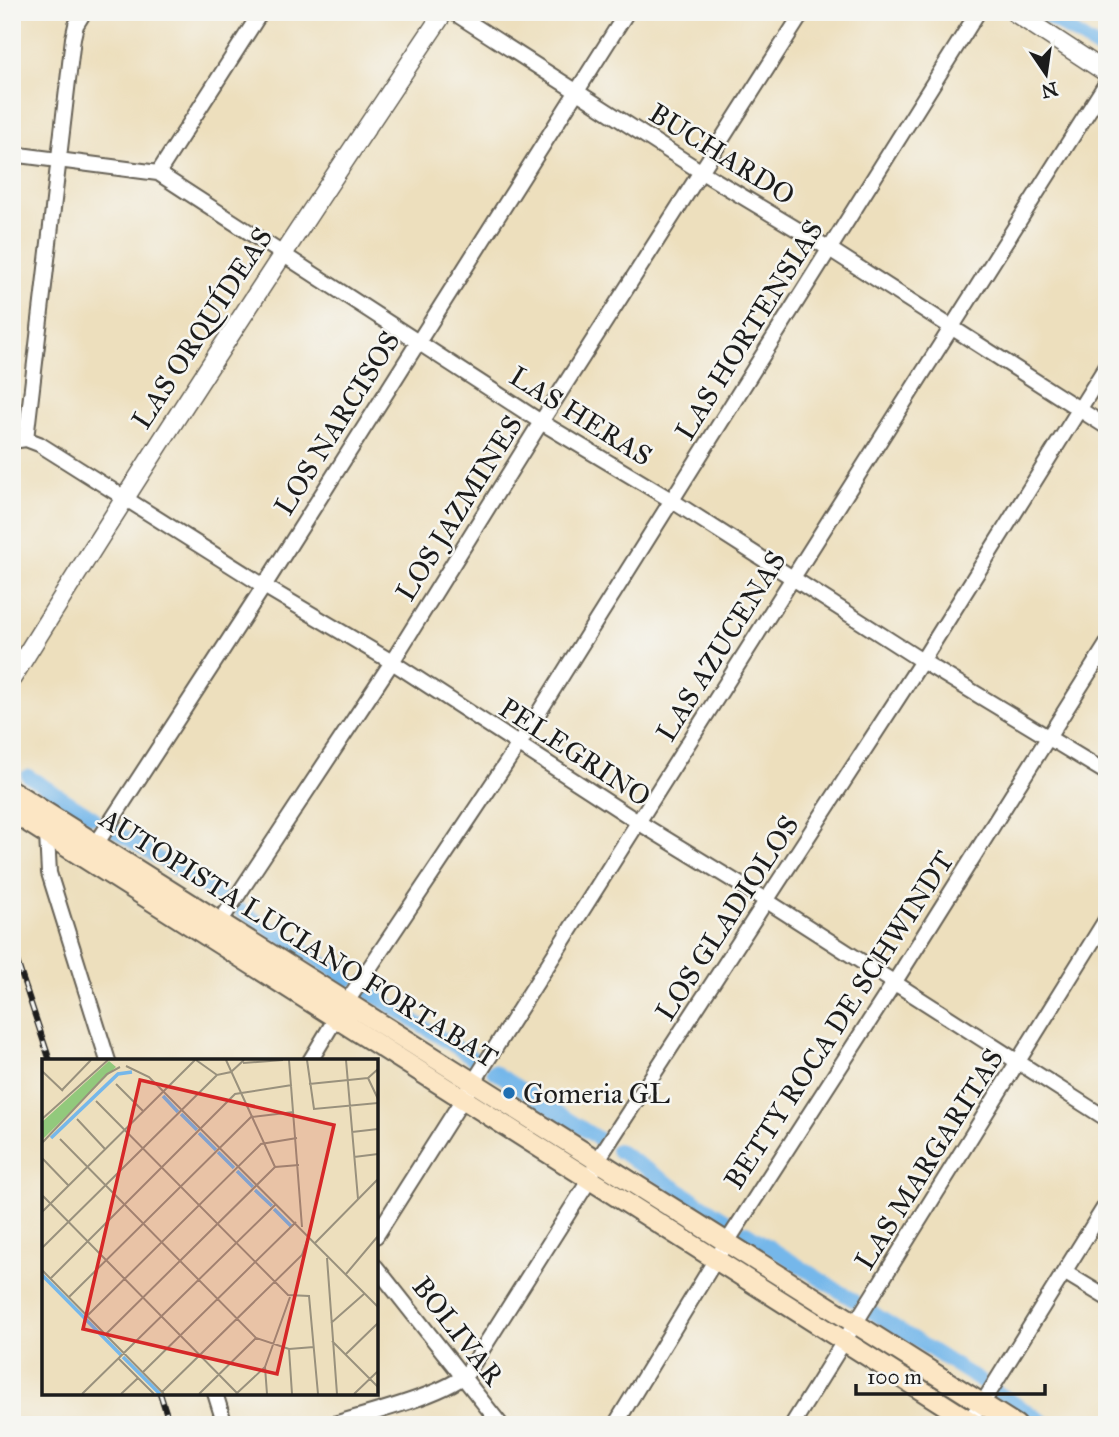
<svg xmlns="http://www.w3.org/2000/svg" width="1119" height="1437" font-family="'IM FELL Great Primer',serif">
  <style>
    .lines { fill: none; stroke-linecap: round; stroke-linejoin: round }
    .canal { stroke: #75b7ea; stroke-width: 14 }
    .minor-casing { stroke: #656054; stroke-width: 18 }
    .tertiary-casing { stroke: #656054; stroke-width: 21 }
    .secondary-casing { stroke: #656054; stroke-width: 23 }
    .minor { stroke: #fff; stroke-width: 14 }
    .tertiary { stroke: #fff; stroke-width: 18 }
    .secondary { stroke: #fce6c4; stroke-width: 19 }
    .rail-casing { stroke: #1c1c1c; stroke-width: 6 }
    .rail { stroke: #f6f6f2; stroke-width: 3.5; stroke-dasharray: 10; stroke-linecap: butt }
    .poi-dot { fill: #1f6fb2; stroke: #f6f6f2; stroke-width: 2.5 }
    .labels { text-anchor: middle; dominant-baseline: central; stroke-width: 5; stroke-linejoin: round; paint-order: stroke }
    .street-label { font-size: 28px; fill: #1c1c1c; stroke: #f6f6f2 }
    .poi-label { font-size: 28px; fill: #1c1c1c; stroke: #f6f6f2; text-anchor: start }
    .inset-river { fill: none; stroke: #75b7ea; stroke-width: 3.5 }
    .inset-road { fill: none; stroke: #99917d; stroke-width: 2 }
    .view { fill: #d62828; fill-opacity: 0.15; stroke: #d62828; stroke-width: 3.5 }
    .inset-edge { fill: none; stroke: #1c1c1c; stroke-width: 3.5 }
  </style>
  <rect width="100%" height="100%" fill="#f6f6f2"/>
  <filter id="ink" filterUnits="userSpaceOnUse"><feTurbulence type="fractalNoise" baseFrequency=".0143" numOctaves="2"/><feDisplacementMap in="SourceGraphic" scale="14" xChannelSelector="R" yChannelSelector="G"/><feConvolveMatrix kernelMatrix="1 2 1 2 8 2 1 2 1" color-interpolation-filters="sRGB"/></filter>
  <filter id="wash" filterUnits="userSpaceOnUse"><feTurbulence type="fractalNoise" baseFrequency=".00686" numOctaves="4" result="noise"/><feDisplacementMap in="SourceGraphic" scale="28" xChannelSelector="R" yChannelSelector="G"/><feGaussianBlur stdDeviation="1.57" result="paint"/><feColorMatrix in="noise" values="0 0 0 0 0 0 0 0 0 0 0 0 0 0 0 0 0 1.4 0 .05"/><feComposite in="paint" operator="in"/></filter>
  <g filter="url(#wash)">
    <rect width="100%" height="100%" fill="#eddfbd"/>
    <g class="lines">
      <path class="canal" d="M1040,12l67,42
        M28,776l65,41
        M111,828l112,71
        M240,910l109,70
        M367,991l109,69
        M493,1071l106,68
        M617,1150l111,71
        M746,1232l107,68
        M870,1311l110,70
        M997,1392l52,33"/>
    </g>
  </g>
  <g filter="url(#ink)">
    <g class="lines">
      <defs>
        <path id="minor" d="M453,12l247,159 128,77 279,179
          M12,154l146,19 383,249 130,78 251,161 185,112
          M158,173l103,-161
          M26,439l47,-401 3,-13 8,-13
          M12,441l14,-2 13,5 225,142 128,76 246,160 129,79 340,218
          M47,835l2,38 59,188
          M91,852l173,-266 363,-574
          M220,922l172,-260 149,-240 262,-410
          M310,1061l26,-43 183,-274 459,-732
          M376,1236l731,-1154
          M376,1267l125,158
          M1064,1272l43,26
          M215,1393l10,32
          M331,1425c32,-10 118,-31 137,-53l122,-193 7,-18 325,-500 185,-296
          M615,1425l101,-166 178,-276 213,-339
          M792,1425l315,-507
          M964,1425l18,-21 125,-201"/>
        <path id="tertiary" d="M1014,12l93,61
          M12,678c139,-225 284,-446 432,-666"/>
        <path id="secondary" d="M12,791l1004,634
          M12,812l964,613"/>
      </defs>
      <use href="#minor" class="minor-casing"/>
      <use href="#tertiary" class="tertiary-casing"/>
      <use href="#secondary" class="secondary-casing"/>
      <use href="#minor" class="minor"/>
      <use href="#tertiary" class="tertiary"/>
      <use href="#secondary" class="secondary"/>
      <defs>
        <path id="rail" d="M12,946l38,115
          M160,1393l10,32"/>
      </defs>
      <use href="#rail" class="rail-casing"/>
      <use href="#rail" class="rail"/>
    </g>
  </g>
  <circle class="poi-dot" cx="509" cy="1093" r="7"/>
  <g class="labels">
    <g class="street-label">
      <text transform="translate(722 154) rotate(32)">BUCHARDO</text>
      <text transform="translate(202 328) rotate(-57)">LAS ORQUÍDEAS</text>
      <text transform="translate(749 330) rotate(-58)">LAS HORTENSIAS</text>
      <text transform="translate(581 416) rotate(32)">LAS HERAS</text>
      <text transform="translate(337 423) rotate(-58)">LOS NARCISOS</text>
      <text transform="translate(459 508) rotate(-58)">LOS JAZMINES</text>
      <text transform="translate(721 646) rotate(-58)">LAS AZUCENAS</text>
      <text transform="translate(575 752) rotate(33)">PELEGRINO</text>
      <text transform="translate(727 918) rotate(-57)">LOS GLADIOLOS</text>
      <text transform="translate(299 938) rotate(32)">AUTOPISTA LUCIANO FORTABAT</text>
      <text transform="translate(839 1020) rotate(-57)">BETTY ROCA DE SCHWINDT</text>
      <text transform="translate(929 1159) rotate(-58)">LAS MARGARITAS</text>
      <text transform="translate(458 1331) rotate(52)">BOLIVAR</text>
    </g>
    <g class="poi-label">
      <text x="523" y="1093">Gomeria GL</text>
    </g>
  </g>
  <g transform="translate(42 1059)">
    <rect width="336" height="336" fill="#eddfbd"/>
    <path d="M67,2l7,6 -74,73v-18z" fill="#92c97c"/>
    <path class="inset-river" d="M121,37l15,16M139,55l16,16M157,74l17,17M9,79l67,-64 14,-2M176,93l16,16M195,112l16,16M213,131l17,16M232,150l17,17M0,216l79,80M81,298l37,37"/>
    <path class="inset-road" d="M154,1l21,15 14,-3 13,-12M184,1l49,107M247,1l13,167M265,1l7,49 64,-6M304,1l12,139M201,4l40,-3M84,7l23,11 229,230M0,12l21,20M326,19l10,21M74,25l27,27M267,25l59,-6 10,-9M20,31l29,-30M54,42l192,194 21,1 9,98M0,60l66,-59M35,60l28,30M310,73l26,-3M18,80l196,199 33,11 25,-2M0,84l65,-69 13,-7M312,98l24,-3M0,99l26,27M0,136l196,199M0,153l153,-152M273,184l63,-64M0,189l175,-173M285,199l10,136M0,211l122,124M304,215l32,-38M8,220l185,-185 57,-9M27,238l182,-180 43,-5M45,257l174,-172 36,-6M289,264l33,-29M63,276l170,-168 24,-2M290,282l46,46M247,290l3,45M304,295l32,-31M77,300l35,35M223,308l2,27M100,314l154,-151M120,333l140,-137 6,-17M40,335l193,-189M79,335l17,-16M157,335l57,-56M194,335l29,-27 25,-70M312,335l24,-23"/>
    <path class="view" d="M98,21l194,45 -57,249 -194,-45z"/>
    <rect width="336" height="336" class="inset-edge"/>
  </g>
  <rect width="1119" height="1437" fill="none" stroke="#f6f6f2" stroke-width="42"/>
  <g transform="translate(1046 74) rotate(167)" stroke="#f6f6f2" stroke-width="5" paint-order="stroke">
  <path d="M0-5L12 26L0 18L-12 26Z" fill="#1c1c1c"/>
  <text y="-10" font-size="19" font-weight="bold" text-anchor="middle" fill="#1c1c1c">N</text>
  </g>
  <path d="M856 1384v10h189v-10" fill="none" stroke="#1c1c1c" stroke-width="3.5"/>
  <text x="867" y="1384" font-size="21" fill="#1c1c1c" stroke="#f6f6f2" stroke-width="5" paint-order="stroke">100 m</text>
</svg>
